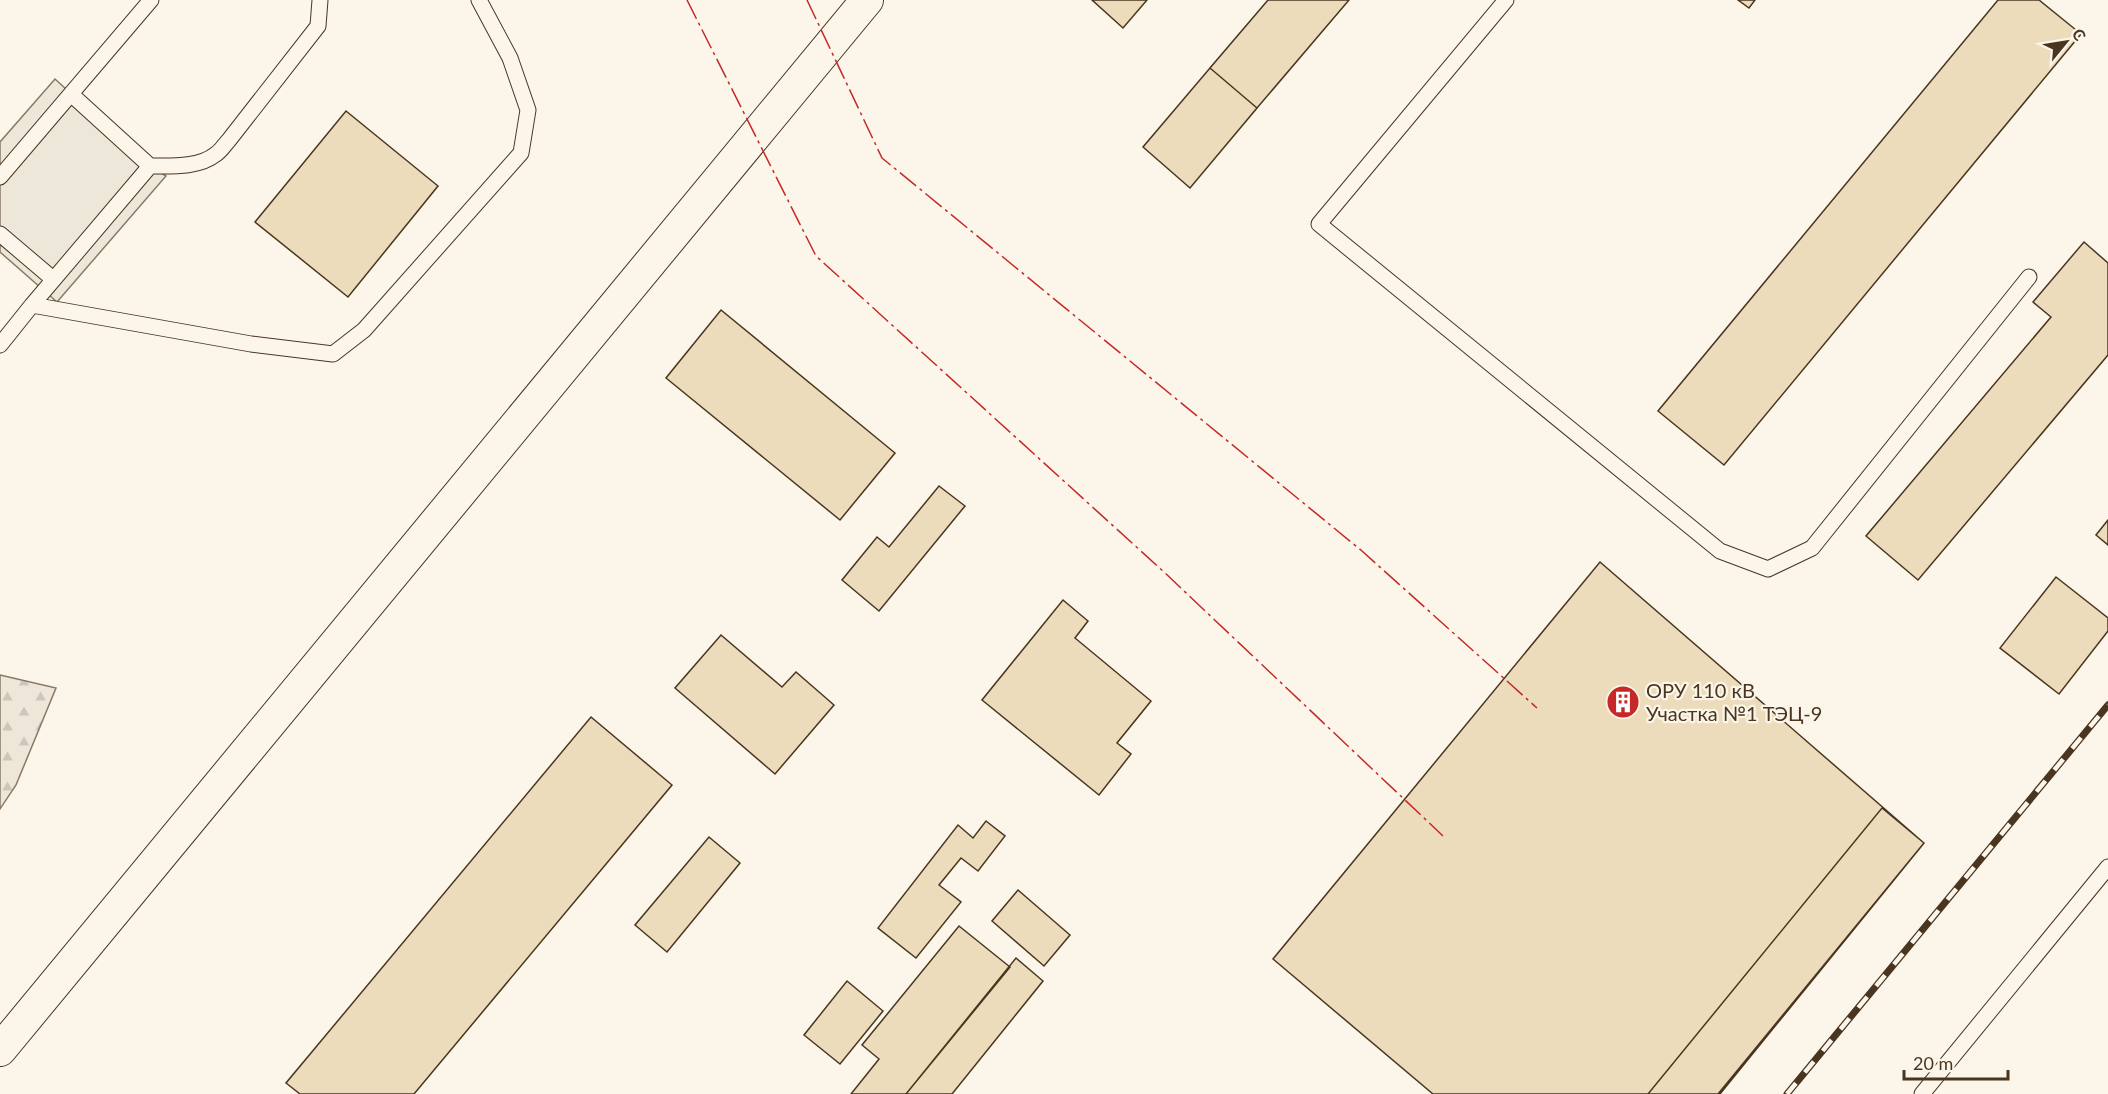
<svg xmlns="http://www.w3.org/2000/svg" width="2108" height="1094" font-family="Lato,sans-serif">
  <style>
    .forest { fill: url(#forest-firs); stroke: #887966; stroke-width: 1.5 }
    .parking { fill: #ede7d9; stroke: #887966; stroke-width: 1.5 }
    .building { fill: #ecdcbc; stroke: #4a3520; stroke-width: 1.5 }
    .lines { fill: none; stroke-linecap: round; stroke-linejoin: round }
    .service-casing { stroke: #4a3520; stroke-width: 17 }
    .minor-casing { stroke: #4a3520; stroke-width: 34 }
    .service { stroke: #fbf6e9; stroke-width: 15 }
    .minor { stroke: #fbf6e9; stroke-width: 32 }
    .rail-casing { stroke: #4a3520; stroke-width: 7 }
    .rail { stroke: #fbf6e9; stroke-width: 4.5; stroke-dasharray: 14; stroke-linecap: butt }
    .power { stroke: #c62828; stroke-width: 1.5; stroke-dasharray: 21 4.5 3 4.5; stroke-linecap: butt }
    .labels { text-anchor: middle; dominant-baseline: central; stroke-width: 4.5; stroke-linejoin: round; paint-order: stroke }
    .poi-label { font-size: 20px; fill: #4a3520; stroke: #fbf6e9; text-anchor: start }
  </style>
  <defs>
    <pattern id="forest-firs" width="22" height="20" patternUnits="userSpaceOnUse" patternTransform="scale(1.5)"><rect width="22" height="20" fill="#ede6d9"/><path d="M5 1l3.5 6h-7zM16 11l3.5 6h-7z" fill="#cdc6ba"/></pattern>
  </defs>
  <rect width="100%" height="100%" fill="#fbf6e9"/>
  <path class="forest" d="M0,675l56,13 -40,97 -16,24z"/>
  <path class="parking" d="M55,79l95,87 16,10 -109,126 -57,-50v-110z"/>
  <path class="building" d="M1092,0h55l-24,28z
    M1268,0h81l-92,108 -47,-40z
    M1738,0h17l-6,8z
    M1998,0h41l42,34 -357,431 -66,-54z
    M1210,68l47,40 -67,80 -47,-41z
    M346,111l92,75 -90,111 -93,-75z
    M2084,242l24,21v92l-190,225 -52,-44 185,-219 -18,-15z
    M721,310l174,143 -55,67 -174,-142z
    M939,486l26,20 -86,105 -37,-31 35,-43 12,10z
    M2108,520v25l-12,-10z
    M1600,562l324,281 -204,251h-287l-160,-135z
    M2056,577l52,41v13l-49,63 -59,-46z
    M1063,600l25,21 -13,17 76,63 -34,42 14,11 -32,41 -117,-95z
    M721,635l61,52 14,-15 38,33 -59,69 -100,-86z
    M591,717l81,68 -258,309h-114l-14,-11z
    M1882,808l42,35 -206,251h-70z
    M986,821l19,15 -27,35 -17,-13 -22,27 22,17 -45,56 -38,-30 80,-103 15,13z
    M709,837l31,26 -73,89 -32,-27z
    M1018,890l52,45 -26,31 -52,-45z
    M959,926l51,41 -104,127h-55l28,-35 -17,-14z
    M1016,958l27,23 -91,113h-46z
    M847,981l36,30 -43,53 -36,-29z"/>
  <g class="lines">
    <defs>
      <path id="service" d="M1506,0l-187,224 401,327 48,18 44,-21 217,-271
        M72,95l78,71c21,0 49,2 66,-12 5,-3 9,-10 13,-14l89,-114 2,-26
        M0,177l151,-177
        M0,234l53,45
        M32,305l118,-139
        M0,345l32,-40 219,39 82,10 31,-24 157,-177 7,-43 -18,-52 -31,-58
        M1922,1094l186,-227"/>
      <path id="minor" d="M0,1050l867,-1050"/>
    </defs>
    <use href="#service" class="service-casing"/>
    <use href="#minor" class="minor-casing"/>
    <use href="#service" class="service"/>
    <use href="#minor" class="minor"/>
    <defs>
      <path id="rail" d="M1787,1094l321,-389"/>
    </defs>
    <use href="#rail" class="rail-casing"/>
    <use href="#rail" class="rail"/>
    <path class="power" d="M687,0l129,256 348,316 279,264
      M807,0l75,158 480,393 175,157"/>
  </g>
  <defs>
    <symbol id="building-disc" viewBox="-11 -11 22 22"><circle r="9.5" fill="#c62828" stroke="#fbf6e9"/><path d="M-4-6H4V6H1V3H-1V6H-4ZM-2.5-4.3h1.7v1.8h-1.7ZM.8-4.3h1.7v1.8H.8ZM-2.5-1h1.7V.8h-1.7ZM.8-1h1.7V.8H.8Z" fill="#fff"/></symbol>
  </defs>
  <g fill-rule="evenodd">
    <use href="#building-disc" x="1604" y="683" width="38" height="38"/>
  </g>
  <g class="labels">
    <g class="poi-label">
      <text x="1646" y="690">ОРУ 110 кВ<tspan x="1646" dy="23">Участка №1 ТЭЦ-9</tspan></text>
    </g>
  </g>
  <g transform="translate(2066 42) rotate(60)" stroke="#fbf6e9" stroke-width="4.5" paint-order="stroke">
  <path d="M0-4.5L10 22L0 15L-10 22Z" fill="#4a3520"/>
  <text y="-9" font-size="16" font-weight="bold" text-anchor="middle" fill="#4a3520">С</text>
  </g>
  <path d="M1904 1070v9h104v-9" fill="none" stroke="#4a3520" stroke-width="3"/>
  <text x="1913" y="1070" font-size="18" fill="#4a3520" stroke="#fbf6e9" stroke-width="4.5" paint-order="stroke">20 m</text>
</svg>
